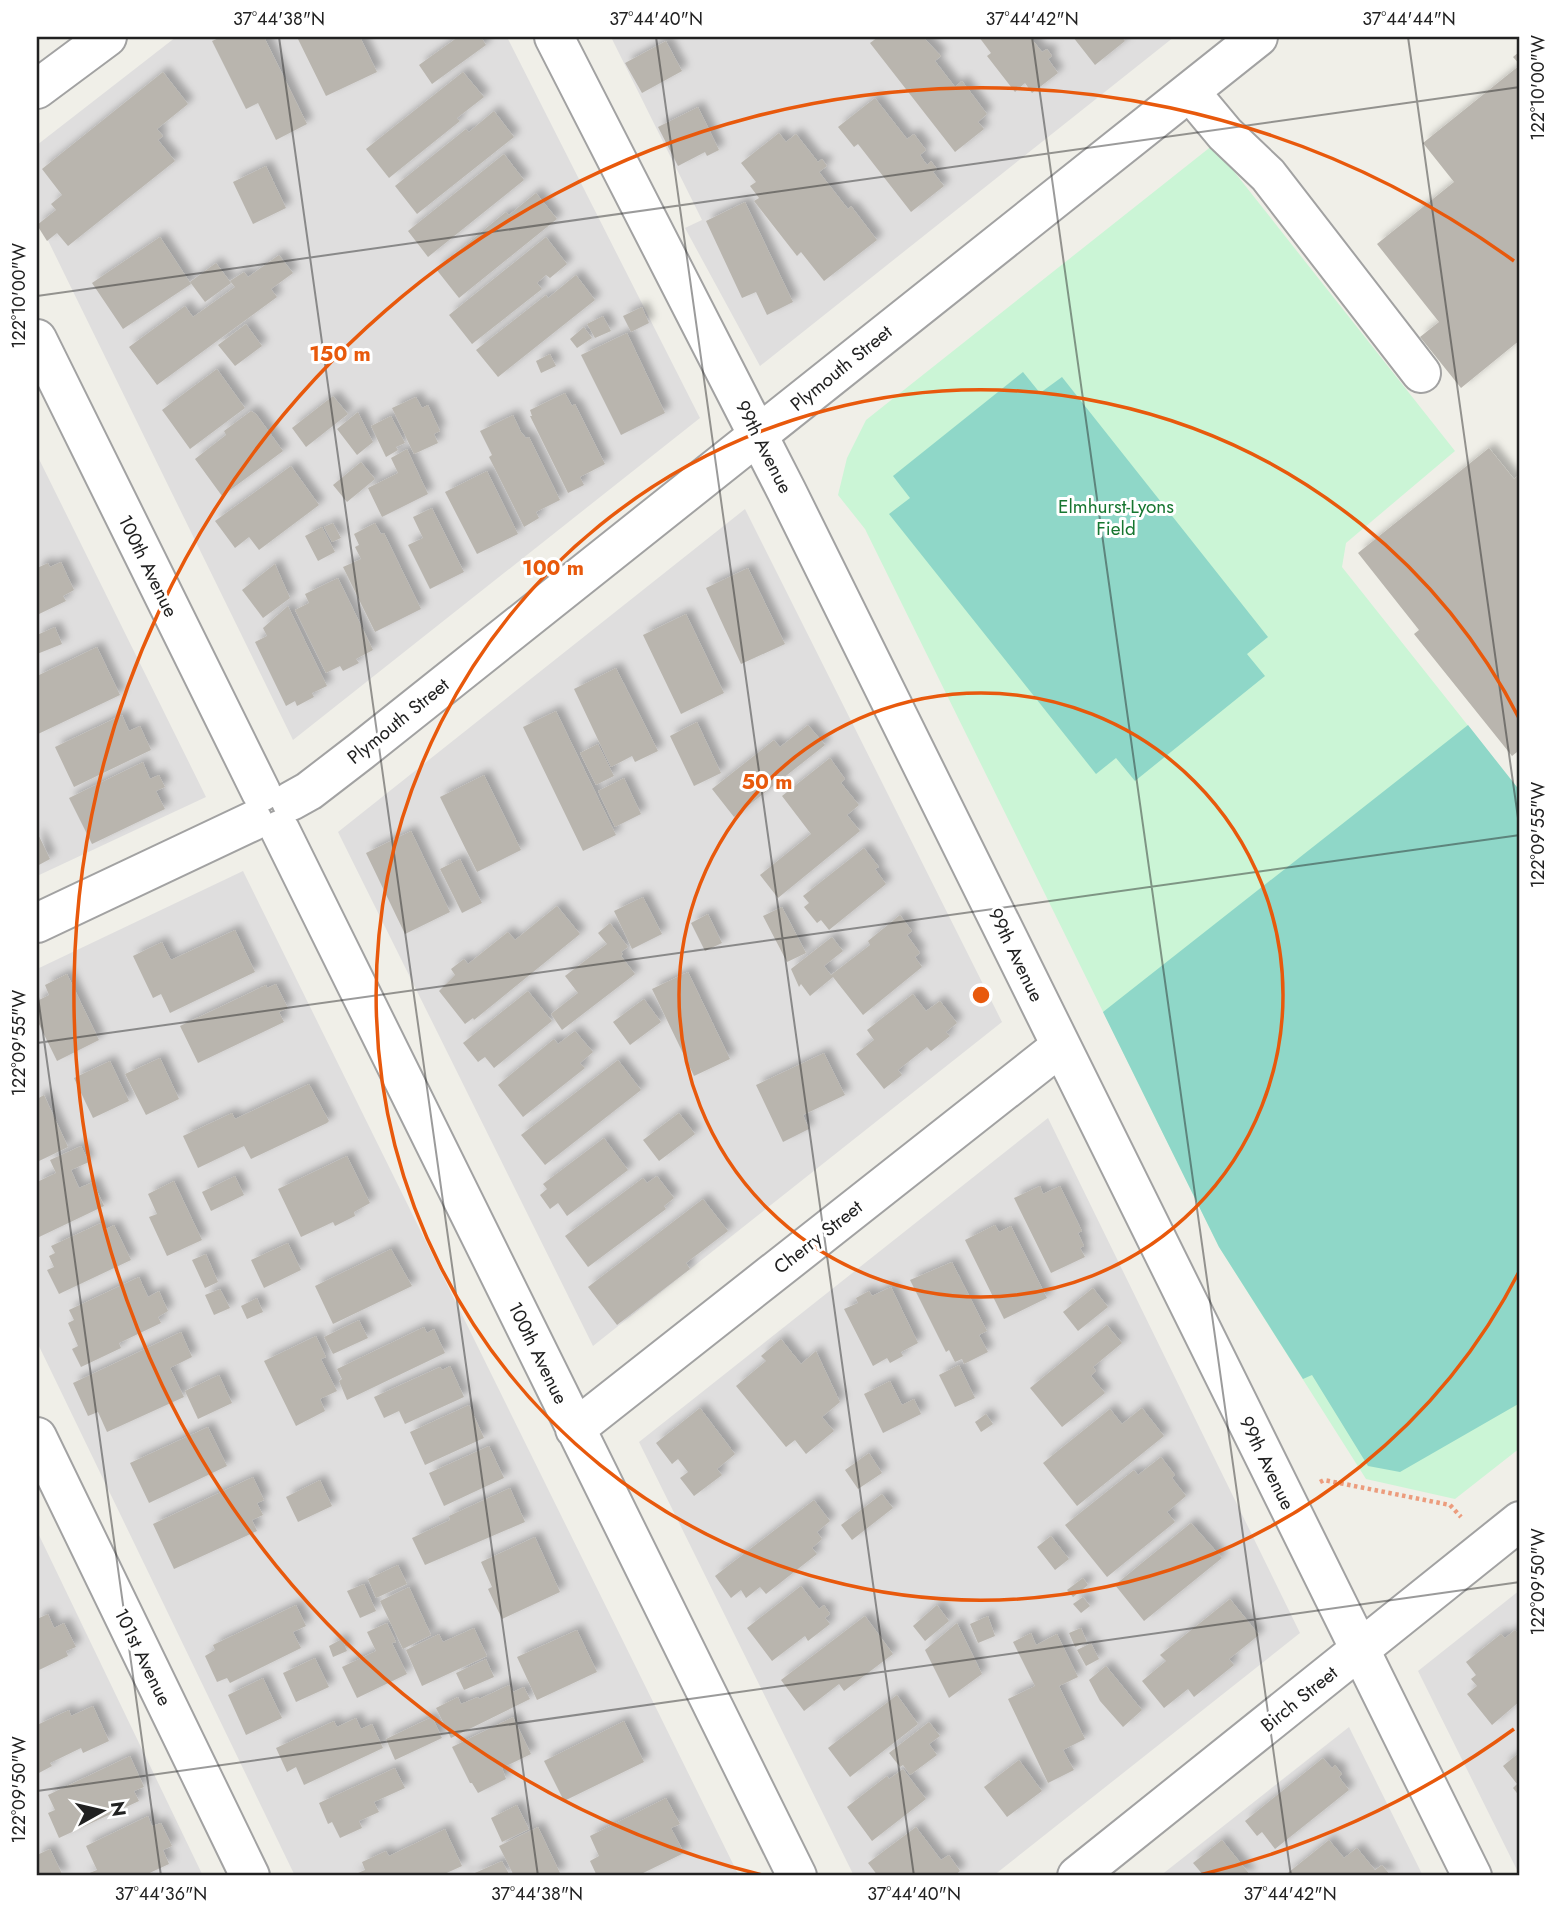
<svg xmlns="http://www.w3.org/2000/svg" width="1557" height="1913" font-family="Jost,sans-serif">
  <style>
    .residential { fill: #dfdede }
    .park { fill: #cbf5d6 }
    .pitch { fill: #8fd7c8 }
    .building { fill: #b9b5ae; filter: url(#shadow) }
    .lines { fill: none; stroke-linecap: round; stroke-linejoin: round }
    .minor-casing { stroke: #a2a2a2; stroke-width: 42 }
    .path { stroke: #ec9c7d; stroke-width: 4.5; stroke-dasharray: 3.5 3.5; stroke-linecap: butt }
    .minor { stroke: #fff; stroke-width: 38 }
    .ticks { fill: none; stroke: #212121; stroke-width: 2; stroke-opacity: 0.45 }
    .ring { fill: none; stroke: #e8590c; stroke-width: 3.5 }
    .labels { text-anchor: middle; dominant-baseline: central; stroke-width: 6; stroke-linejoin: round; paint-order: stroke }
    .street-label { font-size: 19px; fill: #212121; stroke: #fff }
    .park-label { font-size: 19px; fill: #177630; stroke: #fff }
    .centre { fill: #e8590c; stroke: #fff; stroke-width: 3.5 }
    .ring-label { font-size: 21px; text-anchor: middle; font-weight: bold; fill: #e8590c; stroke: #fff; stroke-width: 6; stroke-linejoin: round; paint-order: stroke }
    .neatline { fill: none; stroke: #212121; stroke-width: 2.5 }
    .ticks-label { font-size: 18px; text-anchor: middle; fill: #212121 }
  </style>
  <defs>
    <filter id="shadow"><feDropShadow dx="6" dy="-6" stdDeviation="3.5" flood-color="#0004"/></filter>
  </defs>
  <rect width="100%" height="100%" fill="#f0efe8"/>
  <path class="residential" d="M176,37h331l193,381 -407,322 -256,-522v-73z
    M611,37h563l-414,329 -75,-138 17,-8z
    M37,455l169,342 -169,79z
    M745,509l257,513 -409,324 -255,-514z
    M243,871l496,1005h-444l-258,-534v-373z
    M1048,1118l252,515 -307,243h-139l-215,-434z
    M37,1531l166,345h-166z
    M1520,1590v286l-102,-205z
    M1349,1727l74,149h-263z"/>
  <path class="park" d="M1213,145l242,306 -109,92 -4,24 178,224v657l-65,51 -89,-20 -147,-232 -354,-718 -27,-34 9,-37 19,-38z"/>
  <path class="pitch" d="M1023,372l17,21 22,-16 206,260 -21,17 18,22 -130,105 -19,-23 -20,16 -207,-260 21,-16 -17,-22z
    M1468,725l52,66v612l-120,69 -32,-6 -56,-91 -9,4 -84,-132 -116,-235z"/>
  <path class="building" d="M221,37h43l43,87 -31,16 -18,-37 -12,6 -34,-68z
    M297,37h63l17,35 -51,24z
    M458,37h23l5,8 -54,39 -13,-19z
    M878,37h45l18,19 -6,5 20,26 7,-6 25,33 -9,8 6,7 -29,23 -85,-109z
    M979,37h51l12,15 5,-3 5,7 -4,3 10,14 -26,20 -7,-10 -10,9 -28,-36 4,-3z
    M1073,37h49l3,4 -30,24z
    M666,41l16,30 -40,22 -17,-30z
    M1520,51v289l-59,48 -41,-51 19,-15 -62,-78 77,-62 -31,-39 97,-78 -7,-8z
    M163,72l25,32 -31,25 6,7 -5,4 17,21 -107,85 -11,-13 -10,8 -10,-16 19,-15 -5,-6 11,-9 -20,-26z
    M463,72l21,25 -27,21 3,3 -71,57 -23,-29z
    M875,98l32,41 7,-5 12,16 -6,5 7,10 4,-4 6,8 -4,3 11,14 -33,26 -53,-68 -4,3 -16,-20z
    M698,107l21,43 -12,6 -2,-4 -27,14 -20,-39z
    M494,111l20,26 -97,77 -22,-28 71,-57 3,3z
    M779,133l7,9 10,-8 22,28 4,-3 5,7 -8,6 29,37 3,-3 26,34 -53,41 -23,-29 -4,4 -43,-55 5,-3 -9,-12 6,-4 -15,-19z
    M504,154l20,26 -96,77 -20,-26z
    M266,166l20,42 -33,16 -20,-42z
    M536,193l21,26 -98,79 -23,-29 70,-57 3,3z
    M745,202l48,100 -26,13 -11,-23 -14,6 -36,-77z
    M160,237l31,47 -68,45 -31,-46z
    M546,237l21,27 -17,14 -4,-3 -9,8 5,6 -70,55 -23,-29z
    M279,255l14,18 -22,16 6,8 -120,88 -28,-38 56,-41 8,11 42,-30 -5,-6 14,-9 4,5z
    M216,263l15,20 -26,19 -15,-20z
    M576,275l19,25 -97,77 -22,-27 70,-55 2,3z
    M642,307l7,16 -18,9 -8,-16z
    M603,316l8,15 -16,7 -8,-14z
    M246,324l16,22 -27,20 -17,-21z
    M584,327l8,11 -15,10 -7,-9z
    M627,333l38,80 -44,22 -40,-80z
    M550,354l6,12 -15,7 -5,-12z
    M217,369l28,39 -55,41 -28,-39z
    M565,393l7,13 3,-2 30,60 -25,13 4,8 -16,8 -38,-77h2l-2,-6z
    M333,396l15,18 -42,33 -14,-19z
    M416,397l6,11 6,-3 12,26 -6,3 4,9 -24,11 -22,-46z
    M251,411l5,3 27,37 -61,45 -27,-37 31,-24 -2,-4z
    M358,412l15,30 -16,13 -20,-26z
    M513,415l8,17 5,6 3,-1 31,63 -24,12 3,6 -15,9 -35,-70 3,-2 -12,-24z
    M391,416l14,27 -9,4 2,3 -12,7 -15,-31z
    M1489,448l25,31 4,-3 2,3v277l-3,-4 -5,4 -98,-122 5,-4 -61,-77z
    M407,449l21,45 -46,23 -14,-29 30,-15 -7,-15z
    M361,462l14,17 -28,23 -14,-17z
    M291,466l28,39 -60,45 -10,-13 -14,11 -20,-27z
    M487,471l31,63 -41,20 -32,-62z
    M432,508l32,64 -34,17 -22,-44 15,-7 -10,-21z
    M333,523l8,15 -9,4 -8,-15z
    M375,523l6,11 3,-1 37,76 -46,23 -32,-65 18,-8 -6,-12 4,-2 -5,-11z
    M322,527l13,25 -17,9 -13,-25z
    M61,562l13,28 -11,6 3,5 -29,14v-47l11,-5 2,4z
    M275,564l15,34 -27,20 -21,-28z
    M748,568l37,76 -44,20 -35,-76z
    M338,578l35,72 -17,9 3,4 -16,8 -3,-5 -14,7 -31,-63 14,-7 -4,-9z
    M288,606l39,80 -15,7 2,4 -17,9 -2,-5 -9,5 -31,-64 12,-6 -4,-8z
    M686,614l38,79 -43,21 -38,-79z
    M55,627l7,17 -25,10v-19z
    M97,647l23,48 -82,39 -1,-58z
    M616,668l42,83 -23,11 -3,-6 -21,11 -37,-78z
    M556,711l60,124 -33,16 -60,-124z
    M122,715l7,16 11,-5 11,24 -77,37 -19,-40z
    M697,722l24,51 -27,13 -24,-50z
    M808,725l17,20 -91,72 -22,-28 62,-49 6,7z
    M598,744l16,32 -18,9 -16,-32z
    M830,758l15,21 -4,4 18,22 -12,10 13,16 -82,67 -18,-23 51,-41 -29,-38z
    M143,762l7,17 9,-4 6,12 -9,4 9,18 -73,35 -23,-46z
    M484,775l37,75 -44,22 -37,-75z
    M624,778l17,36 -26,13 -17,-36z
    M411,831l39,81 -45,22 -39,-81z
    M37,832l13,27 -13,7z
    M864,848l15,19 -4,2 11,15 -57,46 -8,-10 -4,3 -13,-16 5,-4 -6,-7z
    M460,859l22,44 -20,10 -22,-44z
    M643,897l19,37 -30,15 -18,-38z
    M557,906l23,28 -106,86 -1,-2 -8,6 -26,-33 16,-16 -4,-6 13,-10 4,5 40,-32 7,8z
    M782,907l24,46 -19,9 -24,-46z
    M708,914l14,29 -17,8 -14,-28z
    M900,915l12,16 -5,4 13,18 -5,4 7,10 -59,48 -30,-38 -23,19 -9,-12 -2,3 -8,-18 41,-32 11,14 -19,15 7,9 39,-30 -2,-4z
    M610,923l18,24 -7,5 2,2 -2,2 14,18 -73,56 -11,-16 27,-21 -13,-17 42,-32 -9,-11z
    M235,930l20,42 -85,41 -9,-19 -8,4 -20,-42 29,-14 9,18z
    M688,972l42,87 -36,17 -42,-87z
    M67,974l32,66 -42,21 -20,-41v-19l12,-6 -4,-10z
    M276,984l12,24 -9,4 5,10 -86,41 -18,-37 86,-41 1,3z
    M528,991l24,30 -58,47 -9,-11 -7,5 -15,-19z
    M913,994l13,17 14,-10 17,22 -11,9 4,4 -19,15 -4,-4 -29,23 4,5 -18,14 -28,-35 18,-14 -7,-10z
    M644,999l17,23 -31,23 -17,-23z
    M575,1031l18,21 -13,11 5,5 -62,49 -25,-32 56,-46 4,5z
    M824,1053l21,42 -42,20 6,14 -26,13 -27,-57z
    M160,1058l19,41 -33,16 -21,-41z
    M618,1060l23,30 -96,75 -24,-30z
    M110,1061l19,40 -36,17 -19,-40z
    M309,1084l20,37 -2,2 -76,36 -7,-13 -46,22 -15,-32 49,-23 3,6z
    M44,1095l24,52 -31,15v-63z
    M679,1113l16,21 -36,27 -16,-21z
    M604,1138l24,32 -61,46 -9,-13 -8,6 -10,-14 7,-6 -4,-5z
    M81,1146l8,16 -18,8 8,18 14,-6 11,24 -67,32v-56l19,-9 -6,-13z
    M347,1156l23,47 -16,9 1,4 -20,10 -2,-4 -32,15 -23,-48z
    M235,1176l9,19 -33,16 -9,-19z
    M657,1176l17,22 -10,8 2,3 -78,58 -23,-31 78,-58 4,5z
    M174,1181l28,59 -35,16 -18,-39 8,-3 -9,-20z
    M1040,1186l3,8 17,-8 22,45 -4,2 6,13 -4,2 5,9 -34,16 -37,-75z
    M703,1199l25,32 -42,32 4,6 -73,56 -29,-38z
    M101,1223l3,7 10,-5 17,35 -72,34 -12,-24 7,-3 -5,-11 6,-3 -4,-7z
    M995,1225l4,7 12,-6 36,72 -43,21 -39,-79z
    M288,1243l13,27 -37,18 -13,-28z
    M391,1249l21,37 -79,38 -18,-38z
    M206,1254l12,28 -13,6 -13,-28z
    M952,1262l35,69 -8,4 9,17 -24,12 -2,-5 -7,3 -6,-12 -3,2 -36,-72z
    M139,1277l9,20 11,-6 9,20 -10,6 3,6 -42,20 2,5 -40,19 -9,-18 6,-3 -10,-23 6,-3 -5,-10z
    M891,1287l27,56 -17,9 2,4 -13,7 -3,-5 -14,8 -29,-57 14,-6 -2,-5 13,-7 3,5z
    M1093,1288l15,19 -30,24 -15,-19z
    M220,1289l10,19 -16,7 -9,-20z
    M257,1298l6,14 -16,7 -6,-13z
    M359,1320l9,18 -35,16 -9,-17z
    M1107,1325l15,18 -29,24 3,4 -5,5 14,17 -43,34 -32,-39z
    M424,1327l3,6 7,-4 11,24 -98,47 -8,-19 3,-2 -5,-10z
    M181,1332l11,25 -22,11 14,29 -77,35 -9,-20 -10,4 -15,-33z
    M316,1336l10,21 -5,2 16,32 -17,8 5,12 -29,15 -32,-65z
    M781,1339l20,25 15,-13 24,51 -18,15 12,14 -28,23 -11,-14 -9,7 -50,-61 30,-25 -5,-5z
    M959,1365l16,33 -20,9 -16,-32z
    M450,1366l14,31 -59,27 -6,-13 -15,7 -10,-21 66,-30 2,3z
    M219,1375l13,28 -34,16 -13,-28z
    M890,1381l12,24 12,-6 7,15 -38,19 -19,-39z
    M469,1405l15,33 -59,27 -15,-33z
    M700,1408l35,46 -18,15 5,6 -28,21 -14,-18 8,-6 -10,-13 -6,5 -16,-21z
    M1142,1408l22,28 -87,70 -34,-43 67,-54 12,15z
    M986,1414l7,10 -12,8 -6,-10z
    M208,1427l19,39 -78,37 -19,-40z
    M489,1446l15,32 -60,28 -15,-33z
    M869,1453l13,20 -24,16 -13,-19z
    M1161,1457l14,18 -3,3 14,18 -19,16 8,10 -68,55 -42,-52 69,-55 4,5z
    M253,1477l11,23 -7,3 6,12 -11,5 5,11 -83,38 -21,-45z
    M320,1480l12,26 -34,16 -12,-25z
    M510,1488l15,34 -100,43 -13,-27 38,-18 -1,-4z
    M882,1494l11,14 -41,32 -11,-15z
    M814,1500l16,21 -13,11 5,7 -10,9 5,6 -51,40 -6,-7 -14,11 -5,-8 -10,8 -16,-22z
    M1191,1523l31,35 -78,63 -29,-36z
    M1051,1536l18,23 -14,11 -18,-23z
    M535,1537l25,55 -58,27 -14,-30 4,-2 -11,-25z
    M398,1565l9,19 -31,14 -8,-19z
    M1083,1578l5,7 -15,12 -6,-7z
    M364,1584l12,27 -16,7 -13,-27z
    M801,1586l18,23 5,-4 6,9 -5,4 5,6 -22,17 -3,-5 -33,25 -25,-33z
    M409,1587l22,48 -28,14 -23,-48z
    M1083,1597l7,9 -9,7 -8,-9z
    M1230,1599l29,36 -30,24 5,6 -40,32 -6,-8 -24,19 -22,-27 24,-20 -6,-6z
    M296,1605l10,21 -13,6 8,16 -71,35 -3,-5 -10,4 -12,-26 10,-6 -2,-5z
    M937,1605l12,16 -24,20 -12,-15z
    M48,1614l6,14 10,-5 12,24 -10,4 2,5 -31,15v-52z
    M865,1616l28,38 -49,37 -5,-7 -35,27 -23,-31z
    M988,1616l7,20 -17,7 -8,-19z
    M387,1623l9,19 -4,1 15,31 -50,24 -15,-31 34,-16 -9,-19z
    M957,1623l25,51 -33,24 -24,-48z
    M474,1628l13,28 -65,30 -16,-36 33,-16 4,8z
    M1081,1628l6,14 -12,5 -6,-14z
    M577,1630l20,42 -60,28 -20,-43z
    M1515,1630l5,6v65l-28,24 -25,-31 10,-8 -6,-7 5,-4 -10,-13 35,-28 4,4z
    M1031,1633l5,12 21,-11 21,43 -19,9 26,53 -22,11 11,20 -26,13 -40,-84 27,-13 -22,-44z
    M342,1639l5,12 -14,6 -4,-11z
    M1091,1643l8,16 -13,7 -9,-16z
    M315,1658l14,29 -33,15 -13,-29z
    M486,1659l8,18 -30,13 -8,-17z
    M1106,1666l36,44 -19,17 -23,-26 -11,-21z
    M263,1678l19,40 -36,17 -18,-40z
    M509,1685l4,7 11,-5 6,12 -79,39 -15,-30 22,-11 3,7 17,-7 1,2z
    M897,1695l21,29 -68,53 -22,-29z
    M93,1706l16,35 -26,12 -2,-5 -31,15 2,3 -15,8v-49l32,-15 2,6z
    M432,1717l10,21 -47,22 -9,-21z
    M513,1717l18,37 -29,14 4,11 -28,14 -6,-10h-2l-18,-36z
    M356,1718l5,11 11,-5 11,24 -79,37 -8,-18 -9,5 -11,-24 58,-27 3,6z
    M624,1721l20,41 -80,39 -20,-40z
    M929,1722l11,14 -11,8 8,11 -27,20 -7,-10 -3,2 -11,-14z
    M1520,1752v45l-7,-9 4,-4 -14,-18z
    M130,1756l14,31 -10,4 5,10 -80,37 -11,-25 7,-3 -7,-15z
    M1323,1758l9,10 3,-3 7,9 -3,3 10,13 -74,59 -13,-17 -5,4 -12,-15z
    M1019,1760l23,31 -35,26 -23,-30z
    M395,1768l10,20 -31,14 5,10 -20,9 3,7 -22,10 -8,-16 -4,2 -9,-21z
    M903,1769l23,30 -54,42 -25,-34 40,-31 2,3z
    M666,1798l14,26 -9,4 13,25 -47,23h-40l-7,-15 9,-5 -9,-20z
    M517,1805l12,24 -27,13 -11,-24z
    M148,1816l4,10 9,-3 11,23 -9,4 6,14 -26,12h-61l15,-6 -11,-24z
    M538,1827l22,46 -5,3h-41l-15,-30z
    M916,1827l25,33 8,-5 11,16 -6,5h-76l-10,-13z
    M445,1829l17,37 -22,10h-89l14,-6 -3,-8 24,-11 3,5z
    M1222,1840l29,36h-47l-11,-13z
    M1329,1840l15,18 13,-10 18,22 7,-5 9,11h-107z
    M50,1849l13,27h-26v-21z
    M502,1861l8,15h-51l8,-3 1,3z"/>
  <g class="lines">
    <defs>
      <path id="minor" d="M554,37l233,455 685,1384
        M37,89l70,-52
        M1190,92l35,42 43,41 153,198
        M37,339l224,453
        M291,801l18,-10 52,-40 897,-714
        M280,830l517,1046
        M37,923l216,-102
        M575,1429l486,-383
        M37,1437l213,439
        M1077,1876l443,-355"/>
    </defs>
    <use href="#minor" class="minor-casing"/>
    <path class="path" d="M1320,1482l4,-2 126,25 11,12"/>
    <use href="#minor" class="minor"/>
  </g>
  <path class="ticks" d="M279,37l259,1839M656,37l258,1839M1032,37l259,1839M1408,37l112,795M37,296l1483,-209M37,990l124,886M37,1043l1483,-208M37,1791l1483,-209"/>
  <g class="ring">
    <circle cx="981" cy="995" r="302"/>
    <path d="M1520 1270A605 605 0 1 1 1520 720"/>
    <path d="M1514 1729A907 907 0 0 1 1200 1875M762 1875A907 907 0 1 1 1514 261"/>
  </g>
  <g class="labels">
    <g class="street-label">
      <text transform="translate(841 368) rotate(-39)">Plymouth Street</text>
      <text transform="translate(764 447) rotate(63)">99th Avenue</text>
      <text transform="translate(148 566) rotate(64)">100th Avenue</text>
      <text transform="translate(398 721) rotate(-39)">Plymouth Street</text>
      <text transform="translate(1016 955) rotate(64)">99th Avenue</text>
      <text transform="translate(818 1237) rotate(-38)">Cherry Street</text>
      <text transform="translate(538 1353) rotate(64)">100th Avenue</text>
      <text transform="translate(1267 1463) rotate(64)">99th Avenue</text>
      <text transform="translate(143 1657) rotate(64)">101st Avenue</text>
      <text transform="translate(1299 1699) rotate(-39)">Birch Street</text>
    </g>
    <g class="park-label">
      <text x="1116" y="506">Elmhurst-Lyons<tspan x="1116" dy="22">Field</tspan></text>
    </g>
  </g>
  <circle cx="981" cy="995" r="10" class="centre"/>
  <g class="ring-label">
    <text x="340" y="361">150 m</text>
    <text x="553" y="575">100 m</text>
    <text x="767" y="789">50 m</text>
  </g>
  <rect width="1557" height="1913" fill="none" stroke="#ffffff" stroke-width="77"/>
  <g transform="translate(102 1811) rotate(82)" stroke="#ffffff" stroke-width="5" paint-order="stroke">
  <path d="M0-5L12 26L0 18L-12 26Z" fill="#212121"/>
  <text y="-10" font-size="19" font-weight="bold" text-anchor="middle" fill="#212121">N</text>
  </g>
  <rect x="38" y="38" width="1480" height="1836" class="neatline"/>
  <g class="ticks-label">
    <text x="279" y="25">37°44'38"N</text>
    <text x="656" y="25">37°44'40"N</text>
    <text x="1032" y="25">37°44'42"N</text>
    <text x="1409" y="25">37°44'44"N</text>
    <text transform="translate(1538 88) rotate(-90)" y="6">122°10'00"W</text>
    <text transform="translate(19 296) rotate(-90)" y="6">122°10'00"W</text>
    <text transform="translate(1538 835) rotate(-90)" y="6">122°09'55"W</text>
    <text transform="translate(19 1043) rotate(-90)" y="6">122°09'55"W</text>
    <text transform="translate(1538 1582) rotate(-90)" y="6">122°09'50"W</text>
    <text transform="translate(19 1790) rotate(-90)" y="6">122°09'50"W</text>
    <text x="161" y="1900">37°44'36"N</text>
    <text x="537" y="1900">37°44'38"N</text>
    <text x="914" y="1900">37°44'40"N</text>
    <text x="1290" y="1900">37°44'42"N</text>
  </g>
</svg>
